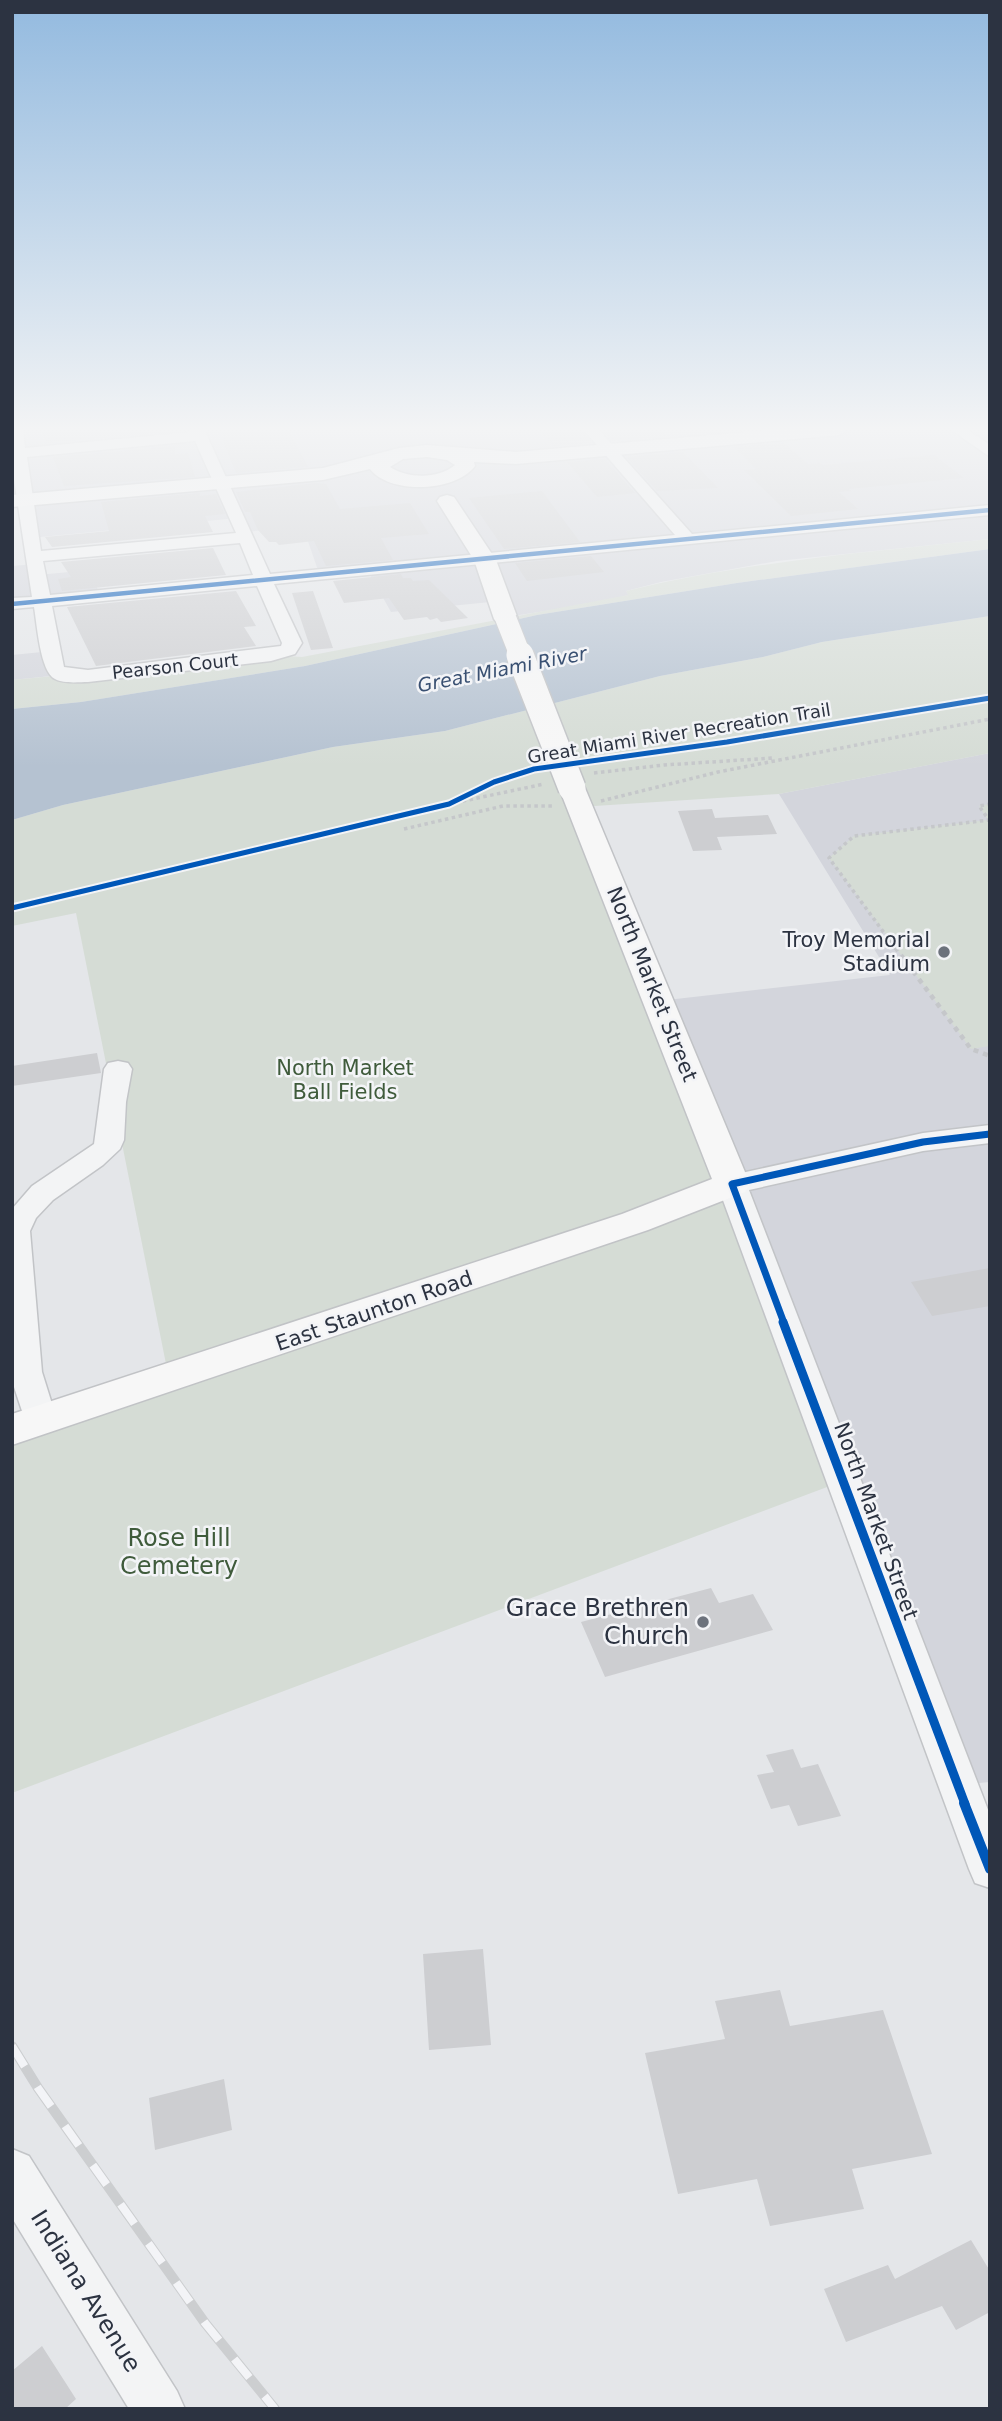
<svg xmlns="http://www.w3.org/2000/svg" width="1002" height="2421" font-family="'DejaVu Sans',sans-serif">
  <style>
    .built { fill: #d3d5dc }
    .green { fill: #d5dcd5 }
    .water { fill: #b5c2d1 }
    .building { fill: #cdced1 }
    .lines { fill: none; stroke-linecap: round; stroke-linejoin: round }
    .minor-casing { stroke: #c2c4c7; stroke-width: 3 }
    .major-casing { stroke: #c1c3c6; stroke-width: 3 }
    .path-far1 { stroke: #c5c7ca; stroke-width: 3.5; stroke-dasharray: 3.5 3.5; stroke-linecap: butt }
    .path { stroke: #c5c7ca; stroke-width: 4.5; stroke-dasharray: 5 5; stroke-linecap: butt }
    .minor { fill: #f3f4f5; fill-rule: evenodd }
    .major { fill: #f7f7f7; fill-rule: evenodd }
    .rail-casing { stroke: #ccced0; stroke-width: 10 }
    .rail { stroke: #f3f4f7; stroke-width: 8; stroke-dasharray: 24; stroke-linecap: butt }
    .major-bridge-far1-casing { stroke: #c1c3c6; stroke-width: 23; stroke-linecap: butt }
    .major-bridge-casing { stroke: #c1c3c6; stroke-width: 30; stroke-linecap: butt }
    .major-bridge-far1 { stroke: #f7f7f7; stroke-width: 21 }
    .major-bridge { stroke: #f7f7f7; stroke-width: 27 }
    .cycleway-far4-casing { stroke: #f3f4f7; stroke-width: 7 }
    .cycleway-far3-casing { stroke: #f3f4f7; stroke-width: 9 }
    .cycleway-far2-casing { stroke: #f3f4f7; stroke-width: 11 }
    .cycleway-far1-casing { stroke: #f3f4f7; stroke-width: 13 }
    .cycleway-casing { stroke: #f3f4f7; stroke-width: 15 }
    .cycleway-far4 { stroke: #0057b8; stroke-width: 4.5 }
    .cycleway-far3 { stroke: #0057b8; stroke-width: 5 }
    .cycleway-far2 { stroke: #0057b8; stroke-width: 7 }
    .cycleway-far1 { stroke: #0057b8; stroke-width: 9 }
    .cycleway { stroke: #0057b8; stroke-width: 10 }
    .poi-dot { fill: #6c727c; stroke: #f3f4f7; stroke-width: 2.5 }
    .labels { text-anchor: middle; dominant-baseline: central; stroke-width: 5; stroke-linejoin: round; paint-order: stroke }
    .far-street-label { font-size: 18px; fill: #2c3341; stroke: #f3f4f7 }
    .far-water-label { font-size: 19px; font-style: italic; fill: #395072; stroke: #f3f4f7 }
    .poi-label { font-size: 21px; fill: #2c3341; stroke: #f3f4f7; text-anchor: end }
    .street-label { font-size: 21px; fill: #2c3341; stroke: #f3f4f7 }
    .park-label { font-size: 21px; fill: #3f5b3b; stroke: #f3f4f7 }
    .near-park-label { font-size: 24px; fill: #3f5b3b; stroke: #f3f4f7 }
    .near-poi-label { font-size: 24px; fill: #2c3341; stroke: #f3f4f7; text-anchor: end }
    .near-street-label { font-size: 24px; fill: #2c3341; stroke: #f3f4f7 }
  </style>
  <rect width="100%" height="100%" fill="#e4e6e9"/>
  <path class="built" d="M15,429h975v110l-213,22 -116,21 -35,9 3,4 -44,10 -79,12 -6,-16 -109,11 -23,-41 -48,5 -17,-49 -60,5 -5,-14 -208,20 -6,-38 -12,1v-47l6,-1z
    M35,564l2,11 54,-5 9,26 -88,8v-38z
    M52,651l9,24 -49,5v-25z
    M990,753v1029l-33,3 -299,-784 232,-26 -111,-181z"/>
  <path class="green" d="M990,539v10l-253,34 -200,32 -232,51 -224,36 -69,7v-29l259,-25 31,2 326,-62 -2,-4c119,-29 242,-39 364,-52z
    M990,616v137l-211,41 -200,13 264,674 -831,312v-363l157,-51 -93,-466 -64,13v-106l51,-15 270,-58 112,-16 215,-55 103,-19 59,-15z
    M990,804v242l-19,3 -142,-191 25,-22 134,-16 -9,-14z"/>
  <path class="water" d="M990,549v67l-168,26 -59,15 -103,19 -215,55 -112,16 -270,58 -51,15v-111l69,-7 224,-36 232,-51 200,-32z"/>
  <path class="building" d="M41,429h133v2l-127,12z
    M218,429h70l20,38 -72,6z
    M538,429h43l11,14 -39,3z
    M601,429h60l7,7 -56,5z
    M784,443l24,21 12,-1 3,2 111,-10 30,23 -115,11 2,2 -12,1 19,17 -67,7 -47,-46 12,-1 -22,-22z
    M175,446v8l13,-1 7,24 -131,9 -11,-29z
    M683,452l35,36 -61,3 -31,-34z
    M605,459l30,34 -38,4 -30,-35z
    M316,483l10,1 14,25 70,-6 19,31 -48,4 12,22 -67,6 -12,-25 -35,4 -3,-3h-7l-11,-12 -8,-18h-5l-9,-20z
    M542,491l38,51 -76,7 -35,-51z
    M200,493v3l16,-2 9,20 -20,2 8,16 -161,15 -7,-10 64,-6 -8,-29z
    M213,548l13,27 -164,16 -4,-12 13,-2 -10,-15z
    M591,556l13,16 -77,9 -12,-18z
    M401,574l2,4h8l2,3 16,-1 39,38 -27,4 -4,-4 -7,2 -3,-3 -23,3 -15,-22 -45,5 -11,-22z
    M236,591l20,35 -12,1 12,19 -160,20 -29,-59z
    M313,591l20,57 -22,2 -19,-57z
    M712,809l3,9 53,-3 9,19 -60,3 5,13 -29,1 -15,-40z
    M97,1053l4,20 -89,13v-20z
    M990,1268v38l-58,10 -21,-34z
    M711,1588l8,15 34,-9 20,36 -168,47 -24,-55z
    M793,1749l8,19 17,-4 23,52 -43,10 -9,-21 -18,4 -14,-34 17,-3 -8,-17z
    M483,1949l8,96 -62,5 -6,-96z
    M780,1990l10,36 93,-16 49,144 -80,15 12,40 -94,17 -13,-47 -79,15 -33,-141 80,-14 -10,-38z
    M224,2079l8,51 -77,20 -6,-52z
    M971,2240l19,31v41l-34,18 -14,-24 -96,36 -22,-53 64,-24 7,14z
    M42,2346l34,53 -11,10h-53v-38z"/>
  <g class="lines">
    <defs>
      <path id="minor" d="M12,429h11l2,19 166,-16 -1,-3h14l66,145 405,-39 -92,-106h15l94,105 298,-29v10l-716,69 28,59 -7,11 -24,7 -183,21c-9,0 -24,2 -33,-3 -15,-7 -18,-55 -21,-72l-22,2v-11l20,-1 -20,-131zM195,441l41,92 -195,18 -14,-94zM240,543l13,32 -203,20 -7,-34zM257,586l25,57 -1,3 -193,24 -24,-3 -12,-61z
        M950,429h16l24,16v12z
        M118,1061l10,2 4,6 -6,33 -2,38 -4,9 -17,16 -50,35 -17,18 -6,13 12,141 15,48 -5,9 -12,3 -12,-3 -16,-48v-172l20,-23 62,-42 10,-75 4,-6z
        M990,1125v18l-67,8 -174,39 241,625v73l-15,-5 -6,-14 -252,-685 5,-7 10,-2 191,-42z
        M12,2149l17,7 148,235 8,18h-56l-117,-191z"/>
      <path id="major" d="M782,429h66l-9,6 -323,29 -42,-2 1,4c-19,26 -85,29 -105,3l-47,11 -311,27v-12l311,-27 76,-20 28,-3 89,7zM427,457l20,3 8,5c-16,14 -47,14 -65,2l13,-8z
        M447,495l7,2 42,63 22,59 -4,5h-16l-4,-5 -20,-59 -37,-59 3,-4z
        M572,780l10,2 3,6 165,396 -5,8 -97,38 -636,215v-31l610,-200 90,-35 -153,-391 3,-6z"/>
    </defs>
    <use href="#minor" class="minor-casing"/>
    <use href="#major" class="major-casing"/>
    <path class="path-far1" d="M594,773l70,-8 109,-7
      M601,801l117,-29 272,-53
      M449,804l95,-20
      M404,829l99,-23h52
      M896,949l-67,-91 25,-22 135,-16 -10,-14 11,-2"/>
    <path class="path" d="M895,947l76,102 19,7"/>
    <use href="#minor" class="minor"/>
    <use href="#major" class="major"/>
    <defs>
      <path id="rail" d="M12,2046l26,42 167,235 70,86"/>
    </defs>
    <use href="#rail" class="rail-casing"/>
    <use href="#rail" class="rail"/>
    <defs>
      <path id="major-bridge-far1" d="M506,619l15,38"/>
      <path id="major-bridge" d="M520,655l52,133"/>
    </defs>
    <use href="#major-bridge-far1" class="major-bridge-far1-casing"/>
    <use href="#major-bridge" class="major-bridge-casing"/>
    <use href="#major-bridge-far1" class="major-bridge-far1"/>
    <use href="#major-bridge" class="major-bridge"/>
    <defs>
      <path id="cycleway-far4" d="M12,604l978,-94"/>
      <path id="cycleway-far3" d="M12,908l437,-104 45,-22 40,-13 193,-27 263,-44"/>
      <path id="cycleway-far2" d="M784,1323l-52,-139 191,-42 67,-8"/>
      <path id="cycleway-far1" d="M783,1322l182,482"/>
      <path id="cycleway" d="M964,1803l26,66"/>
    </defs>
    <use href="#cycleway-far4" class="cycleway-far4-casing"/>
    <use href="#cycleway-far3" class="cycleway-far3-casing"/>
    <use href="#cycleway-far2" class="cycleway-far2-casing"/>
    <use href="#cycleway-far1" class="cycleway-far1-casing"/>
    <use href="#cycleway" class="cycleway-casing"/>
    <use href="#cycleway-far4" class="cycleway-far4"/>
    <use href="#cycleway-far3" class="cycleway-far3"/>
    <use href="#cycleway-far2" class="cycleway-far2"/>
    <use href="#cycleway-far1" class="cycleway-far1"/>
    <use href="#cycleway" class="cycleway"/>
  </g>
  <linearGradient id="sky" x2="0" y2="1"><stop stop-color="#93badf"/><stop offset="0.56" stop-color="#f3f4f5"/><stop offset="1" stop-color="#f3f4f5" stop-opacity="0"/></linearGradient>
  <rect width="1002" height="767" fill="url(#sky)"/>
  <g class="poi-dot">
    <circle cx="944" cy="952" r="7"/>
    <circle cx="703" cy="1622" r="7"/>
  </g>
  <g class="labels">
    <g class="far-street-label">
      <text transform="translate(175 666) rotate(-6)">Pearson Court</text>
      <text transform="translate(679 733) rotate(-9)">Great Miami River Recreation Trail</text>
    </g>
    <g class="far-water-label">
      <text transform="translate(502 669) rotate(-11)">Great Miami River</text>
    </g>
    <g class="poi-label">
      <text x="930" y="940">Troy Memorial<tspan x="930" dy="24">Stadium</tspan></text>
    </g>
    <g class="street-label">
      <text transform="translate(652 984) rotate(68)">North Market Street</text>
      <text transform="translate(374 1311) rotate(-19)">East Staunton Road</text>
      <text transform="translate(876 1521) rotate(70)">North Market Street</text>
    </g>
    <g class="park-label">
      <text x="345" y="1068">North Market<tspan x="345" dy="24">Ball Fields</tspan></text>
    </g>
    <g class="near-park-label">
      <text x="179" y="1538">Rose Hill<tspan x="179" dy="28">Cemetery</tspan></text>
    </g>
    <g class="near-poi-label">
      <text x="689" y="1608">Grace Brethren<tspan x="689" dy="28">Church</tspan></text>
    </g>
    <g class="near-street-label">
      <text transform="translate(86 2291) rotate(58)">Indiana Avenue</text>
    </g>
  </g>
  <rect width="1002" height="2421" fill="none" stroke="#2c3341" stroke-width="28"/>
</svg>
